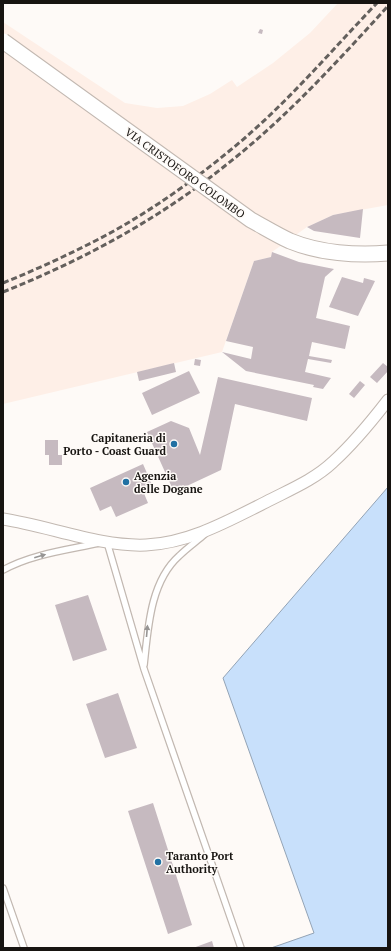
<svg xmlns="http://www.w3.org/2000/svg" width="391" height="951" font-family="'PT Serif',serif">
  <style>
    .built { fill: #feefe7 }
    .water { fill: #c8e0fb; stroke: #93a3b5 }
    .building { fill: #c6bac0 }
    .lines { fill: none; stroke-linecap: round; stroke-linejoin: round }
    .lane-casing { stroke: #c2b8b1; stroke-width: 8 }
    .street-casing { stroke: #c2b8b1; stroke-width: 13 }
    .lane { stroke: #fff; stroke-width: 5.5 }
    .street { stroke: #fff; stroke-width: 11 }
    .rail { stroke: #64605d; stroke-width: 3; stroke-dasharray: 6 3; stroke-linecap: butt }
    .secondary-bridge-casing { stroke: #c2b8b1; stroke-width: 17; stroke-linecap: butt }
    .secondary-bridge { stroke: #fff; stroke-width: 15 }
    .oneway { fill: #979594 }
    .poi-dot { fill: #2171a3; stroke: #fefaf7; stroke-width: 1.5 }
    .labels { text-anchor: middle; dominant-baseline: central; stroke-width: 3; stroke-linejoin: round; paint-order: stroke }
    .street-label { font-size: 11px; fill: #171411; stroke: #fefaf7 }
    .poi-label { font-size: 11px; font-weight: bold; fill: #171411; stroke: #fefaf7; text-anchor: start }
  </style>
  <rect width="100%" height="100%" fill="#fefaf7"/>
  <path class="built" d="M338,3h50v202l-55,10 -26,12 -35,25 -1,5 -17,4 -32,91 -219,52v-382l122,81 32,5 26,-2 27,-12 22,-14 5,7 36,-24 37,-30z"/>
  <path class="water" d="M388,487v461h-117l43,-15 -91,-255z"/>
  <path class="building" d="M260,29l3,1 -1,4 -4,-1z
    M363,209l-3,29 -46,-7 -7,-4 26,-12z
    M272,252l27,10 35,7 -9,8 -9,41 34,8 -5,23 -33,-7 -3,14 23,4 -1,3 -23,-4 -3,13 26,6 -8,11 -10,-2 1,-2 -68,-14 -24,-19 29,7 2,-12 -27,-6 28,-80 17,-4z
    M342,277l21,6 1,-5 11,3 -17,35 -29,-9z
    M195,359l6,1 -1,6 -6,-1z
    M174,363l2,9 -37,9 -2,-9z
    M383,363l5,4v4l-11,12 -7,-6z
    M189,371l11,22 -48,22 -10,-22z
    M218,377l94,21 -5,23 -72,-17 -14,66 -47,22 -27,-60 24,-11 18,7 11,27z
    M360,381l5,4 -11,13 -5,-4z
    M45,440h13v15h4v10h-13v-10h-4z
    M143,464l10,23 -10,4 5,12 -32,14 -5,-11 -11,5 -10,-23z
    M88,595l19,55 -34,11 -18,-56z
    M118,693l19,55 -32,10 -19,-54z
    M153,803l39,122 -24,9 -40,-123z
    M212,941l2,7h-21z"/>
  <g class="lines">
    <defs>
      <path id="lane" d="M107,542l37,127 97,279
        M3,570c29,-16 64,-20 96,-27
        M144,665c4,-36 6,-83 35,-109 8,-8 18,-15 26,-22
        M3,888l21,60"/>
      <path id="street" d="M3,519c46,7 97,28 143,26 43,-2 82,-24 120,-43 23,-12 48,-22 67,-40 21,-19 38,-40 55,-62"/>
    </defs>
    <use href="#lane" class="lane-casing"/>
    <use href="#street" class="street-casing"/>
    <use href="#lane" class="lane"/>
    <use href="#street" class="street"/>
    <path class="rail" d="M3,283c27,-11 54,-23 80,-36 58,-28 114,-68 163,-110 47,-41 88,-89 131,-134
      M3,292c80,-32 156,-73 223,-127 60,-47 111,-103 162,-159"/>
    <defs>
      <path id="secondary-bridge" d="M3,41l248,179c13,7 26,15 39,21 29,12 67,15 98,12"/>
    </defs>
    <use href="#secondary-bridge" class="secondary-bridge-casing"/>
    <use href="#secondary-bridge" class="secondary-bridge"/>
  </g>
  <defs><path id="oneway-solid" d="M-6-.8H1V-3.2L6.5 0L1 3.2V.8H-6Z"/></defs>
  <g class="oneway">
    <use href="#oneway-solid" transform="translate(40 556) rotate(-16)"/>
    <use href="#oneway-solid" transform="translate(147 631) rotate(-85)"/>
  </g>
  <g class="poi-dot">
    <circle cx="174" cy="444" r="4"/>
    <circle cx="126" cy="482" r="4"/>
    <circle cx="158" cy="862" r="4"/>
  </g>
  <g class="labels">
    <g class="street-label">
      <text transform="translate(185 173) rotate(36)">VIA CRISTOFORO COLOMBO</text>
    </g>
    <g class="poi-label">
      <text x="166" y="438" text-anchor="end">Capitaneria di<tspan x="166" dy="13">Porto - Coast Guard</tspan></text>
      <text x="134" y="476">Agenzia<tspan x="134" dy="13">delle Dogane</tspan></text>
      <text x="166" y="856">Taranto Port<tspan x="166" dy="13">Authority</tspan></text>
    </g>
  </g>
  <rect width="391" height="951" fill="none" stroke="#171411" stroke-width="8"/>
</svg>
